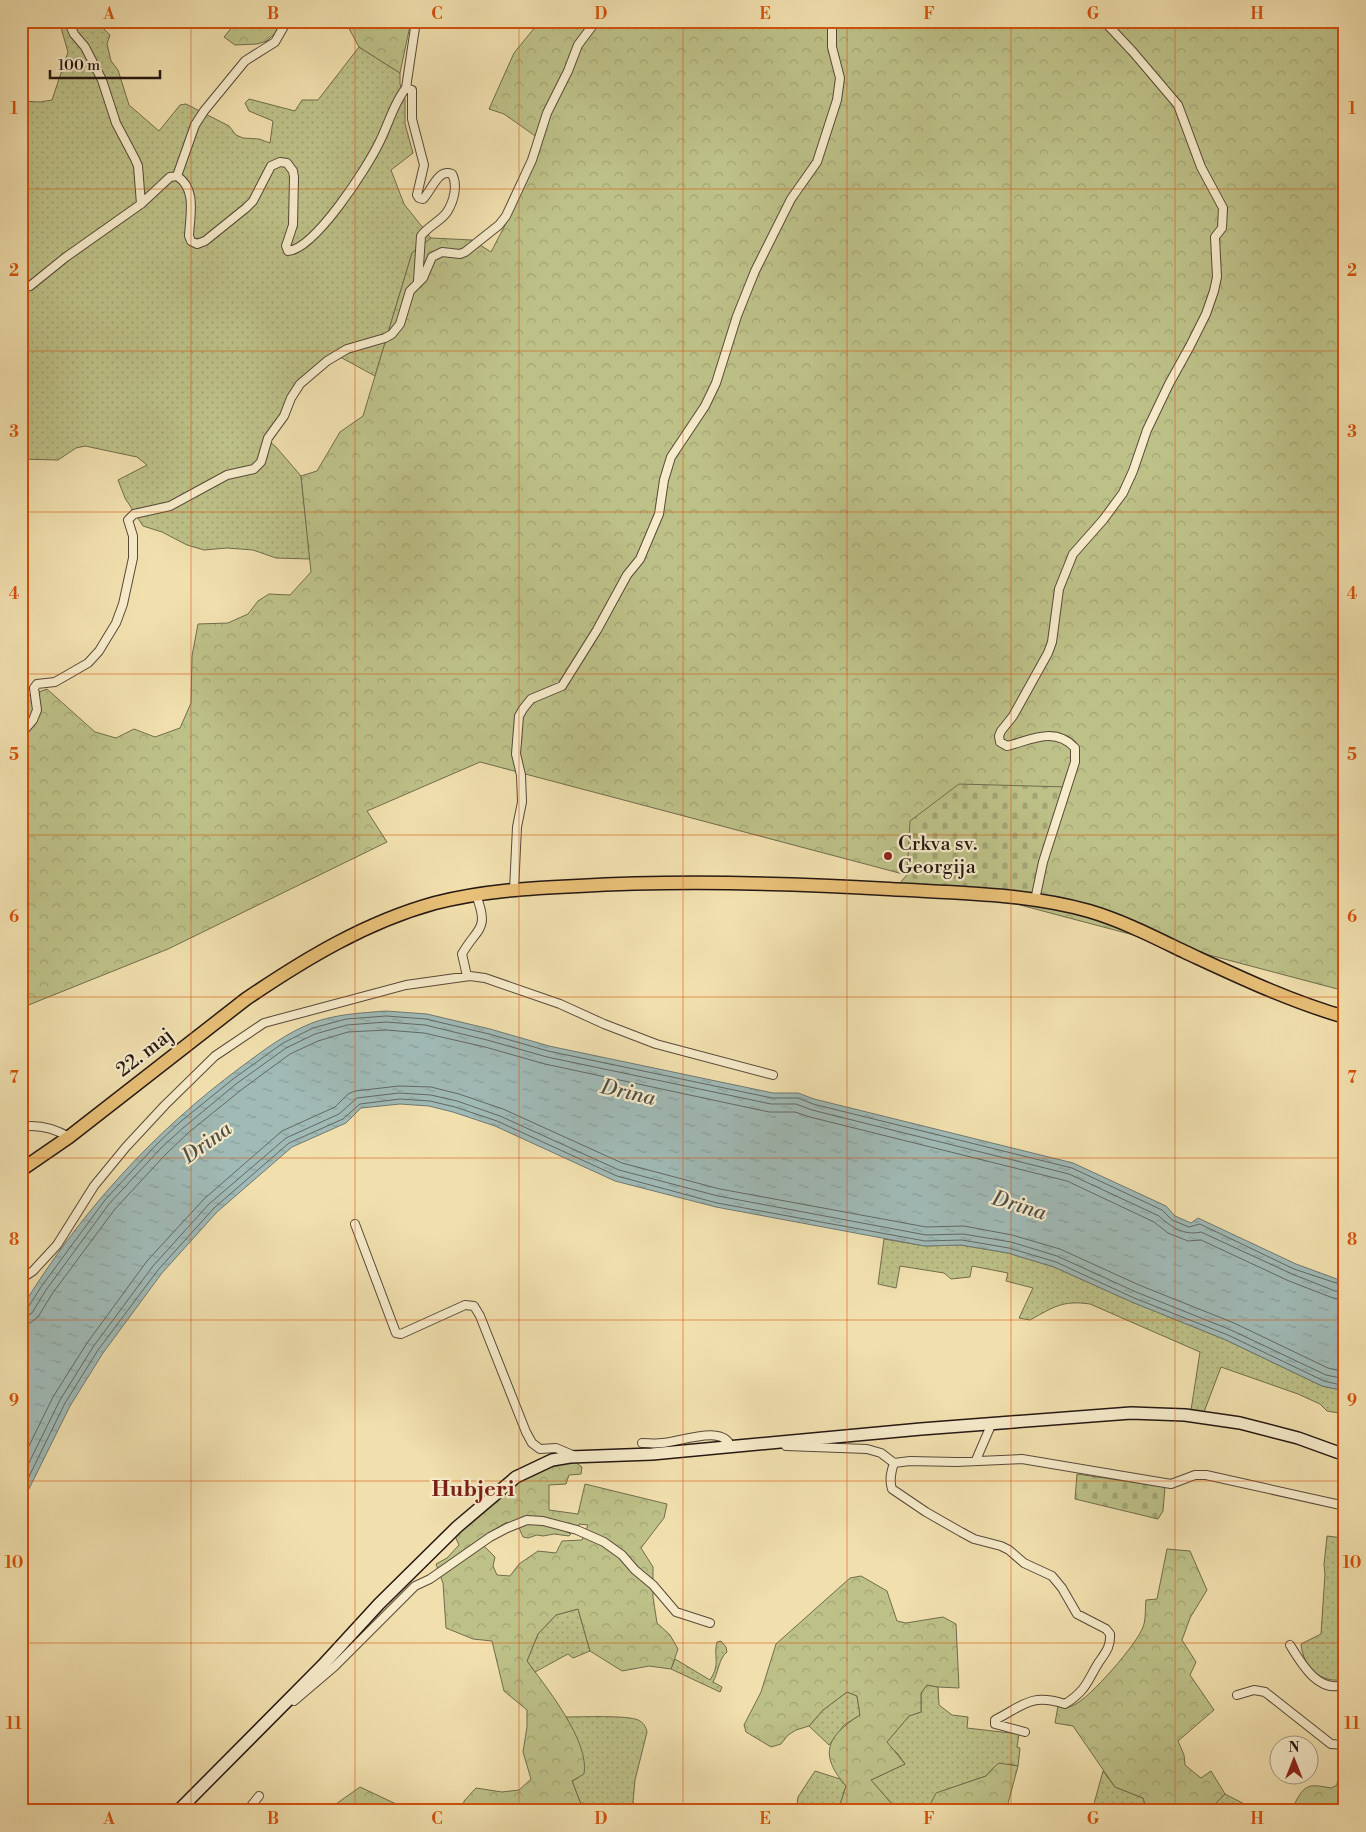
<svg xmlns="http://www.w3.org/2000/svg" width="1366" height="1832" font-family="'Libre Bodoni',serif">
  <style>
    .grass { fill: url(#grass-dots); stroke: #716c4d }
    .forest { fill: url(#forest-crowns); stroke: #716c4d; fill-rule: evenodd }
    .cemetery { fill: url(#cemetery-stones); stroke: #716c4d }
    .water { fill: url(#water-ripples); stroke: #6f7974 }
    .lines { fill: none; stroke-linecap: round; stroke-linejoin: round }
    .shore { stroke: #626864; stroke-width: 1 }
    .street-casing { stroke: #584939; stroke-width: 10 }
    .secondary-casing { stroke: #251712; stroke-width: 14 }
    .primary-casing { stroke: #251712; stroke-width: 15 }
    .street { stroke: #f6ebca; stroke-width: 8 }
    .secondary { stroke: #f6ebca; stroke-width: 11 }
    .primary { stroke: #e8c077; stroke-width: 12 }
    .grid { fill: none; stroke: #d4520d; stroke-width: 1; stroke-opacity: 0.55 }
    .poi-dot { fill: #8f2418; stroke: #f6ebca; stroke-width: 2 }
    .labels { text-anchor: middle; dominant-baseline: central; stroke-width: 4.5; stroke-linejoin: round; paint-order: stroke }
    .poi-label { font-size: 20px; fill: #251712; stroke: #f6ebca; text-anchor: start }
    .street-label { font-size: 20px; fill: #251712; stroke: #f6ebca }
    .water-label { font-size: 21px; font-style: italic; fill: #50504b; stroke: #f6ebca }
    .quarter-label { font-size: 22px; font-weight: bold; fill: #7a1f14; stroke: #f6ebca }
    .neatline { fill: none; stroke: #d4520d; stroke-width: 2 }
    .grid-label { font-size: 16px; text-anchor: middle; font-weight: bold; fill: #d4520d }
  </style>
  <defs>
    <pattern id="grass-dots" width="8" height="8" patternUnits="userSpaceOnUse" patternTransform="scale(1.25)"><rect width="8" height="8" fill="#bdc188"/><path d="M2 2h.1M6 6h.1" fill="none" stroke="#a2a574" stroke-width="1.8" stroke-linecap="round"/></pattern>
    <pattern id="forest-crowns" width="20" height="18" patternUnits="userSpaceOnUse" patternTransform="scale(1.25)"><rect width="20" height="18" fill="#bdc188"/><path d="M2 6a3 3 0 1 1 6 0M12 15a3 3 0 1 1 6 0" fill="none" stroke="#a2a574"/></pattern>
    <pattern id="cemetery-stones" width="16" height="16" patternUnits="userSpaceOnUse" patternTransform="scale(1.25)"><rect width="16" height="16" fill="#bdc188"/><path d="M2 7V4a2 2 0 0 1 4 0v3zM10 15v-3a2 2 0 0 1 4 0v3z" fill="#a2a574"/></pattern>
    <pattern id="water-ripples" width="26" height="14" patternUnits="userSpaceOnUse" patternTransform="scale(1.25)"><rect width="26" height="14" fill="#a0bab6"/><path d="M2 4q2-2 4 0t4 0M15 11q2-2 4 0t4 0" fill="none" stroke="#8a9f9b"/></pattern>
  </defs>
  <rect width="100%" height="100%" fill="#f1e0ae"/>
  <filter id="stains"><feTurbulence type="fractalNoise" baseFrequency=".004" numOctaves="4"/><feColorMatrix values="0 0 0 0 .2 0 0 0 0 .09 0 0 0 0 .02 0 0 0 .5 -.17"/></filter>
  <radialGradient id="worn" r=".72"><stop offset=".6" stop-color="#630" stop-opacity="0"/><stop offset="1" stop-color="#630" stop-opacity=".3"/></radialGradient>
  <path class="grass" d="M59,21h19l4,5 17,-2 11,11 -3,9 4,17 7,9 11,35 30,26 21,-26 6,-1 43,22 7,9 7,3 16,1 11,4 3,-22 -24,-10 -4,-8 4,-4 46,12 7,-11h16l41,-53 41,26v11l5,15v25l8,29 -22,17 13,34 27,34 -19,15 -37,123 -33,-18 -13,-2 -34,27 -15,32 -16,22 12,10 25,29 9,83 -34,-1 -23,-8 -26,-2 -23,2 -17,-5 -25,-13 -19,-6 -18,-28 -7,-18 29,-15 -10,-8 -52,-11 -9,2 -18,12 -37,-1v-358l19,1 12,-2 16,-48z
    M884,1239l41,7 36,-1 47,8 46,14 78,35 94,38 96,46 23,5v23l-18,-3 -7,-7 -22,-10 -77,-27 -17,45 -13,-2 9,-58 -110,-48c-28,-4 -36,3 -60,16l-11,-2 14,-30 -27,-7 2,-8 -36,-7 -2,11 -19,2 -7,-6 -44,-7 -4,22 -18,-4z
    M1345,1534v145c-24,6 -42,-12 -44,-35l20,-10 4,-60 -1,-9 3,-29 16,2z
    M578,1609l12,42 -17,7 -5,-4 -33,18 -8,-11 11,-27 18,-19z
    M721,1641l5,6 1,5c-8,6 -9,21 -14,30l9,5 -2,5 -49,-23 4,-10 35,21c11,-17 3,-22 7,-38z
    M927,1685l11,2 1,18 13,10 16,2 -1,11 52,6 -2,13 3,1 -2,18 -9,-2 -16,4 -7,8 -49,17 -10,18h-29l-27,-31 34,-16 -7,-10 -12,-11 23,-27 12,-4v-19z
    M847,1692l10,4 3,19 -16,10 -15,20 -20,-19 14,-16z
    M566,1717c15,0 61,-2 72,3 5,2 8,7 9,12l-12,48 -2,22 6,6 16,3h-50l1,-2 -24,-2 -10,-26 6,-3z
    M815,1771l25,8 6,7 -8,25h-42l2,-14z
    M1103,1771l12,16 28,11 4,13h-55z
    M1225,1794l33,17h-50z
    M738,1806l11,5h-49v-2z"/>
  <path class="forest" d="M237,21h43l-4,11 -9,9 -10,3 -22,1 -11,-8z
    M345,21h66l-11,52 -41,-26z
    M540,21h805v970l-865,-229 -113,49 20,31 -219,107 -147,59v-300l6,-12 20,-7 48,43 21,6 18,-9 21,8 25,-9 11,-25 1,-47 6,-32 30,-1 20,-9 10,-13 11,-7 21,1 21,-23 -10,-96 16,-5 23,-39 23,-16 49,-163 19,-15 41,2 19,12 22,-42 28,-70 -37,-26 -15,-5 25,-56z
    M575,1462l7,5 -1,7 -12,1 -3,9 -17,1v25l29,4 7,-30 82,20 -3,14 -23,30 12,19v30l4,26 13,12 8,14 -7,20 -22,-3 -27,5 -32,-20 -12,-42 -22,6 -18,19 -11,27c19,26 63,80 57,113l-12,7 10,26h20l4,2 -1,2h-142l1,-10 12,-13 26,4 17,-2 12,-11 -8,-27 4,-25v-17l-23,-19 -12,-50 -19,-2 -27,-11 -3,-45 -7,-19 11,-6 12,-13 -4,-9 61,-55 33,-16zM507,1522l5,7 6,-3 5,11 5,1 9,-3 6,1 11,-2 15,2 2,-2 -6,-3 1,-2 13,-2v-3l9,1 -6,15 -20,1 -6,12 -18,-2 -19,13 -9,12 -13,-1 -4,-9 2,-9 -15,-15 12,-11z
    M1167,1549l23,2 17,39 -17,28 -8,22 14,22 -6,13 24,35 -36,31 6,14 1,10 16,13 10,-7 14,23 -17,17h-61l-4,-13 -28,-11 -42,-61 -18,-3 3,-17c6,1 10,2 16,-1 16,-7 63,-61 69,-78 3,-7 2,-19 3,-27l11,-1z
    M861,1576l26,15 10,30 9,2 37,-6 13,7 3,64 -21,-1 -11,-2 -6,8v19l-12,4 -22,26 18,22 -34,16 27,31h-60l8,-25c-28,-32 -19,-50 14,-71l-3,-19 -10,-4 -24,18 -14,16 -13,4 -8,5 -7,9 -10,3 -25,-15 -2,-7 17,-33 15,-48 74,-66z
    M1341,1750h4v61h-62l3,-6h8c11,-22 15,-21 37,-17l6,-3z
    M999,1763l19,3 -12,45h-79l9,-18 50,-17 7,-8z
    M360,1787l51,24h-85z"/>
  <path class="cemetery" d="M959,784l108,3 -34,110 -134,-13 8,-9 3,-54z
    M1077,1474l88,13 -2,24 -5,8 -83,-20z"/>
  <path class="water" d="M386,1011l41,3 63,15 59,17 224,47h25l16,6 259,64 93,43 9,10 16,7 7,-5 98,46 49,18v109l-23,-5 -96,-46 -94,-38 -78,-35 -46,-14 -47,-8 -36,1 -209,-39 -101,-26 -120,-55 -42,-14 -24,-6 -29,-2 -39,4 -15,15 -54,24 -75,65 -55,61 -59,80 -33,53 -49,99v-196c57,-94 132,-177 220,-242 23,-17 45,-34 71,-44 24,-9 49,-10 74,-12z"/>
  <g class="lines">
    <path class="shore" d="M21,1311l6,-2 14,-22 64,-87 52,-56 22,-21 54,-44 50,-36 30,-15 33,-9 40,-3 40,3 63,15 59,17 224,47h26l15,6 259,64 90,42 10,10 17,7 11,-3 94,45 51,17
      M21,1317l6,-1 5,-3 14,-23 63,-86 52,-56 22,-20 53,-44 50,-36 29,-14 32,-9 39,-3 39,3 62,15 60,17 224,47h25l16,6 257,64 90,42c12,11 25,20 42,16l91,42 43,17 10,1
      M21,1325l9,-2 8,-6 14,-23 63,-85 51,-55 22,-21 53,-43 49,-36 28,-13 30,-9 38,-2 38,3 61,14 60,17 224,48h26l15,5 257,64 87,41 14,11 20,8 13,-1 88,41 44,17 12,2
      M21,1462l32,-65 34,-54 60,-82 57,-62 78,-68 53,-24 13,-13 7,-3 44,-5 32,1 28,7 44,15 119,54 98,26 206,38 38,-1 48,9 48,14 79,36 95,38 94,45 17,4
      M21,1479l39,-79 33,-53 60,-81 56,-62 77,-66 53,-24 18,-16 42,-5 32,2 26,6 43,15 119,54 99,26 208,39 37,-1 48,8 46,14 79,36 95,38 95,45 19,4
      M21,1493l44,-90 33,-53 60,-80 56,-62 75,-65 54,-24 17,-15 40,-5 30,2 25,6 42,14 120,55 100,27 208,38 37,-1 47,8 47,14 78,36 94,37 96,46 21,5"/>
    <defs>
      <path id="street" d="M68,21l6,13 11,13 17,33 14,43 19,36 3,7 3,38
        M406,88l10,-67
        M177,176l18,-51 9,-14 41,-50 30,-19 12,-21
        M21,288l9,-2 36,-29 75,-53 29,-27 7,-1c20,13 13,39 12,60l2,5 6,3 8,-3 41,-33 7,-7 18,-35 9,-4 7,1 6,8 1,6 -1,48 -7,21 2,5c27,-2 79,-83 91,-108 9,-17 15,-41 27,-55l6,2v29l12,46 -7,30 2,3 4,1c9,-9 15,-31 29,-25 6,11 2,27 -5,38 -6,9 -19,14 -26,24l-3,45
        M21,734l12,-14 4,-10 -3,-22 3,-4 18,-2 33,-19 11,-12 17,-28 7,-19 10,-46v-22l-5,-16 6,-6 36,-8 57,-31 27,-6 7,-7 7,-24 16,-22 7,-18 9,-14 27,-23 20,-12 38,-11 7,-4 8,-10 10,-33 13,-13 9,-21 10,-5 18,2 5,-2 34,-27 7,-9 26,-56 15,-47 21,-42 10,-26 18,-24
        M514,890l3,-63 5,-25 -1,-27 -5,-21 3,-38 4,-7 8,-10 31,-13 35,-56 30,-55 13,-16 19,-45 5,-34 7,-23 34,-51 11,-23 21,-67 18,-45 36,-72 26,-37 20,-62 3,-22 -8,-31v-26
        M1035,900l8,-38 32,-100v-14c-20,-22 -44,-8 -68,-2l-7,-4 -1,-6 2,-5 12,-15 35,-63 4,-11 7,-53 14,-35 30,-34 20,-27 10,-22 14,-41 22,-46 21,-38 16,-32 8,-23 3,-14 -2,-40 7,-9 1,-20 -22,-41 -23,-62 -45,-53 -29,-31
        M467,976l-5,-22c15,-27 28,-23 14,-59
        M21,1127c17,-3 34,2 48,10
        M355,1224l41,109 5,1 64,-29 9,1 6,10 46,116 6,11 8,6 16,-1 19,8
        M21,1279l12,-8 24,-26 37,-59 32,-39 39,-42 50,-49 49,-33 142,-38 64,-9 15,2 75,26 44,20 52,20 117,31
        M642,1443c7,0 14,1 20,0 18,-1 63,-20 69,5
        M786,1446l81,3 14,4 13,10 16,-2 46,1 66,-3 149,25 24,-9h11l139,31
        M976,1460l16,-37
        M894,1463c-3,9 -5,17 -2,26l34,23 35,20 13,7 27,7 8,4 15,13 28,13 10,12 15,26 29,15 4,5c1,12 -4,18 -11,28 -12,19 -12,28 -34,42 -34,-11 -41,1 -70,16v4l30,8
        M1290,1645c11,18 29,50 55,39
        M1237,1695l17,-5 11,2 66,52 14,1
        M294,1701l40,-34 81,-81 15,-7 60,-42 17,-9 20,-8 16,1 34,9 27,12 18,13 13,15 18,15 23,27 34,11
        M247,1811l12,-15"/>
      <path id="secondary" d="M178,1811l145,-146 56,-61 78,-77 59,-50 36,-17 18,-3 82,-3 269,-25 210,-16 54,2 55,8 58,15 47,17"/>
      <path id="primary" d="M21,1170l48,-33 177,-138c59,-40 120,-77 189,-96 47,-12 95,-15 143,-17 104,-6 208,-3 311,3 67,4 136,4 200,22 34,10 65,26 96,41 52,24 104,49 160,65"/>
    </defs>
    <use href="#street" class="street-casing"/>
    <use href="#secondary" class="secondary-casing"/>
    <use href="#primary" class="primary-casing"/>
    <use href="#street" class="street"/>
    <use href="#secondary" class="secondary"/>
    <use href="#primary" class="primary"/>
  </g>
  <path class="grid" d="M191,21v1790M355,21v1790M519,21v1790M683,21v1790M847,21v1790M1011,21v1790M1175,21v1790M21,189h1324M21,351h1324M21,512h1324M21,674h1324M21,835h1324M21,997h1324M21,1158h1324M21,1320h1324M21,1481h1324M21,1643h1324"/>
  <circle class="poi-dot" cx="888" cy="856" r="5"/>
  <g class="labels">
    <g class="poi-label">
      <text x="898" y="844">Crkva sv.<tspan x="898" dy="23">Georgija</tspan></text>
    </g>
    <g class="street-label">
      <text transform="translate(145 1053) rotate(-38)">22. maj</text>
    </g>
    <g class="water-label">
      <text transform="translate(628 1093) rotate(13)">Drina</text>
      <text transform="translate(207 1143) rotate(-36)">Drina</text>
      <text transform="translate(1019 1206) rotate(17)">Drina</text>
    </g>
    <g class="quarter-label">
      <text x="473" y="1489">Hubjeri</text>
    </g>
  </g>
  <rect width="1366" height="1832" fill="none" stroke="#f1e0ae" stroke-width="55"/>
  <g transform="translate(1294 1760)"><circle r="24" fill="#f6ebca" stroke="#a29680"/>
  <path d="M0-4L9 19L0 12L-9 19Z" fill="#8f2418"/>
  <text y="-8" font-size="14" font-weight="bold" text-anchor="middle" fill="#251712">N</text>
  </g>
  <path d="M50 70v8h110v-8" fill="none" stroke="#251712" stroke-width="2.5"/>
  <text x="58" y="70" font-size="15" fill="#251712" stroke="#f6ebca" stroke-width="4" paint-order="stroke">100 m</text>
  <rect x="28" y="28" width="1310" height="1776" class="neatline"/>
  <g class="grid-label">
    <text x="109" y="19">A</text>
    <text x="273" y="19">B</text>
    <text x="437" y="19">C</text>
    <text x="601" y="19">D</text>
    <text x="765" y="19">E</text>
    <text x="929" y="19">F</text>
    <text x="1093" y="19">G</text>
    <text x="1257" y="19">H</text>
    <text x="14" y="114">1</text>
    <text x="1352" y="114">1</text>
    <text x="14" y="276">2</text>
    <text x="1352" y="276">2</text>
    <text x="14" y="437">3</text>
    <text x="1352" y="437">3</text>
    <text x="14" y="599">4</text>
    <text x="1352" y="599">4</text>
    <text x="14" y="760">5</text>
    <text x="1352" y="760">5</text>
    <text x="14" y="922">6</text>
    <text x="1352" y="922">6</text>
    <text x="14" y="1083">7</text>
    <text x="1352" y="1083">7</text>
    <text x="14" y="1245">8</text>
    <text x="1352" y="1245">8</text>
    <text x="14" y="1406">9</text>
    <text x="1352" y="1406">9</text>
    <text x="14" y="1568">10</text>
    <text x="1352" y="1568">10</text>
    <text x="14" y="1729">11</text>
    <text x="1352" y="1729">11</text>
    <text x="109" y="1824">A</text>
    <text x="273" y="1824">B</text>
    <text x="437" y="1824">C</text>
    <text x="601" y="1824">D</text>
    <text x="765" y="1824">E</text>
    <text x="929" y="1824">F</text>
    <text x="1093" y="1824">G</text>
    <text x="1257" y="1824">H</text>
  </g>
  <rect width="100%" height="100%" filter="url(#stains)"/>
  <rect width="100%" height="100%" fill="url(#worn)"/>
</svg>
